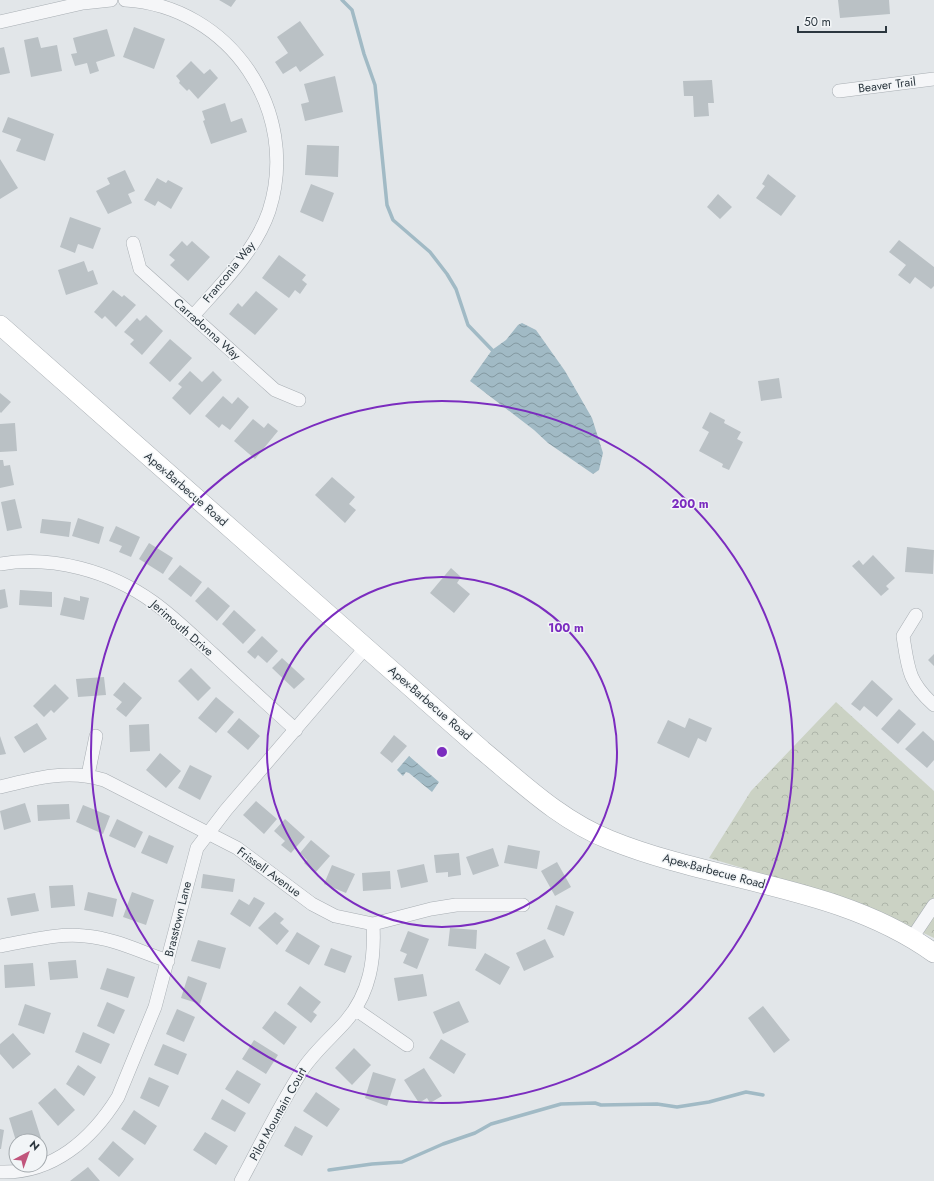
<svg xmlns="http://www.w3.org/2000/svg" width="934" height="1181" font-family="Jost,sans-serif">
  <style>
    .forest { fill: url(#forest-crowns) }
    .water { fill: url(#water-waves) }
    .lines { fill: none; stroke-linecap: round; stroke-linejoin: round }
    .stream { stroke: #a1bac5; stroke-width: 3.5 }
    .building { fill: #bac1c5 }
    .street-casing { stroke: #a8aeb3; stroke-width: 14 }
    .secondary-casing { stroke: #a8aeb3; stroke-width: 20 }
    .street { stroke: #f5f6f8; stroke-width: 13 }
    .secondary { stroke: #fff; stroke-width: 19 }
    .ring { fill: none; stroke: #7b2cbf; stroke-width: 2 }
    .labels { text-anchor: middle; dominant-baseline: central; stroke-width: 3; stroke-linejoin: round; paint-order: stroke }
    .street-label { font-size: 12px; fill: #2c373f; stroke: #f2f5f7 }
    .centre { fill: #7b2cbf; stroke: #f2f5f7; stroke-width: 2 }
    .ring-label { font-size: 12px; text-anchor: middle; font-weight: bold; fill: #7b2cbf; stroke: #f2f5f7; stroke-width: 3; stroke-linejoin: round; paint-order: stroke }
  </style>
  <defs>
    <pattern id="forest-crowns" width="20" height="18" patternUnits="userSpaceOnUse"><rect width="20" height="18" fill="#cbd2c4"/><path d="M2 6a3 3 0 1 1 6 0M12 15a3 3 0 1 1 6 0" fill="none" stroke="#aeb5a9"/></pattern>
    <pattern id="water-waves" width="16" height="10" patternUnits="userSpaceOnUse"><rect width="16" height="10" fill="#a1bac5"/><path d="M0 5q4-4 8 0t8 0" fill="none" stroke="#8398a1"/></pattern>
  </defs>
  <rect width="100%" height="100%" fill="#e2e6e9"/>
  <path class="forest" d="M836,702l98,89v147l-69,-33 -156,-47 42,-67z"/>
  <path class="water" d="M522,323l14,7 29,41 27,47 11,35 -4,17 -6,4 -45,-31 -14,-13 -64,-49 22,-31 14,-10 12,-15z
    M409,756l30,26 -7,10 -23,-19 -3,-1 -3,4 -6,-6z"/>
  <g class="lines">
    <path class="stream" d="M342,0l10,10 12,44 11,31 12,120 6,15 37,32 17,22 9,15 12,36 27,28
      M329,1170l43,-6 30,-2 41,-18 32,-11 16,-9 70,-20 34,-1 6,2 56,-1 20,3 32,-5 37,-10 17,3"/>
  </g>
  <path class="building" d="M219,0h17l-5,7z
    M838,0h51l1,14 -50,4z
    M300,21l24,34 -24,17 -4,-6 -13,8 -8,-12 13,-9 -11,-16z
    M134,27l31,12 -11,30 -31,-12z
    M107,29l8,27 -19,6 3,9 -9,3 -3,-11 -12,3 -4,-12 6,-1 -4,-15z
    M38,37l3,11 16,-3 5,26 -31,6 -7,-37z
    M4,47l6,26 -10,2v-27z
    M191,61l13,13 6,-5 8,9 -20,21 -9,-10 -2,2 -8,-8 1,-2 -4,-5z
    M335,76l8,36 -38,9 -4,-17 8,-2 -5,-18z
    M712,80l2,23h-6l1,13 -15,1 -1,-21h-9l-1,-15z
    M225,103l6,19 11,-4 5,14 -36,12 -8,-23 2,-1 -3,-9z
    M8,117l46,17 -9,27 -29,-10 5,-12 -19,-7z
    M307,145l32,1 -1,31 -33,-2z
    M0,159l18,29 -18,11z
    M125,170l10,21 -7,3 4,9 -24,11 -12,-23 14,-7 -3,-6z
    M768,174l28,22 -15,20 -25,-18 9,-12 -3,-2z
    M157,178l9,5 2,-3 15,8 -12,21 -13,-8 -3,5 -11,-6z
    M311,184l23,9 -11,29 -23,-10z
    M718,194l14,13 -12,12 -13,-12z
    M70,217l31,11 -8,21 -15,-5 -3,9 -15,-6z
    M899,240l35,27v19l-3,3 -16,-12 -5,7 -12,-9 8,-10 -17,-13z
    M182,241l5,5 5,-5 18,16 -22,24 -18,-16 5,-5 -6,-5z
    M279,255l27,20 -4,5 5,4 -7,10 -5,-4 -6,8 -27,-20z
    M84,261l4,11 5,-2 5,14 -32,11 -8,-25z
    M113,290l9,7 2,-2 12,10 -20,22 -11,-11 -3,3 -8,-7z
    M256,291l22,18 -23,26 -26,-21 9,-11 4,4z
    M146,315l17,16 -21,24 -12,-11 4,-4 -10,-8 13,-14 3,3z
    M170,339l22,19 -22,24 -21,-19z
    M190,371l12,11 11,-11 9,9 -32,35 -18,-17 10,-11 -4,-3z
    M779,378l3,20 -21,3 -3,-20z
    M0,393l11,9 -10,11 -1,-1z
    M223,396l9,8 6,-7 11,10 -19,23 -8,-6 -3,4 -14,-12z
    M710,412l15,8 -1,3 17,9 -4,7 6,3 -14,28 -7,-3 1,-3 -24,-13 10,-19 -7,-4z
    M253,419l11,9 4,-5 10,8 -23,28 -21,-18z
    M15,423l2,28 -17,1v-28z
    M0,460h3l1,6 6,-1 4,20 -14,3z
    M332,477l23,20 -6,7 7,6 -11,13 -30,-28z
    M15,499l7,29 -15,3 -6,-29z
    M78,518l26,9 -5,17 -27,-8z
    M42,519l29,3 -2,15 -29,-4z
    M116,526l24,11 -9,20 -12,-5 3,-6 -13,-5z
    M149,543l24,15 -10,16 -24,-15z
    M907,547l27,3 -1,24 -28,-2z
    M873,555l22,23 -9,8 3,3 -8,7 -29,-30 7,-6 4,5z
    M180,565l22,17 -11,15 -23,-18z
    M451,568l10,9 -4,6 13,11 -16,19 -24,-20z
    M208,587l22,19 -13,15 -22,-20z
    M5,589l3,18 -8,2v-19z
    M20,590l32,2v15l-33,-2z
    M80,596l9,2 -5,22 -24,-5 4,-18 16,4z
    M234,610l22,20 -13,14 -21,-20z
    M262,636l16,15 -11,12 -9,-8 -3,4 -8,-7z
    M934,654v12l-6,-6z
    M282,658l23,21 -11,10 -22,-21z
    M191,668l20,20 -13,13 -20,-20z
    M104,677l2,18 -28,2 -2,-18z
    M872,680l21,19 -16,18 -13,-11 -4,5 -9,-7z
    M124,682l18,16 -16,19 -10,-8 6,-7 -9,-7z
    M55,684l14,14 -15,15 -3,-3 -7,7 -11,-11z
    M216,697l18,15 -18,21 -18,-15z
    M899,709l17,15 -18,20 -17,-15z
    M239,718l21,18 -12,14 -21,-18z
    M689,718l23,10 -6,14 -8,-4 -9,20 -32,-15 11,-23 17,8z
    M37,723l10,16 -23,14 -10,-16z
    M149,724l1,27 -20,1 -1,-27z
    M923,731l11,10v19l-7,8 -22,-19z
    M394,735l13,11 -15,17 -12,-10z
    M0,736l6,18 -6,1z
    M160,753l21,18 -15,17 -20,-18z
    M190,765l22,11 -12,24 -22,-12z
    M256,801l21,18 -13,15 -21,-19z
    M25,803l6,19 -27,8 -4,-19z
    M69,804l1,15 -32,2 -1,-16z
    M83,805l27,11 -7,18 -27,-12z
    M117,819l26,13 -8,16 -26,-12z
    M285,819l20,18 -14,16 -10,-8 4,-4 -11,-10z
    M149,835l25,11 -7,18 -26,-11z
    M311,840l19,16 -15,17 -11,-10 3,-3 -7,-7z
    M508,845l32,6 -3,18 -33,-6z
    M493,848l6,18 -26,9 -7,-18z
    M459,853l2,22 -13,2v-5l-12,1 -2,-18z
    M557,862l14,25 -16,9 -14,-25z
    M424,864l4,18 -27,6 -4,-18z
    M332,865l23,9 -9,19 -22,-9z
    M390,871l1,18 -28,2 -1,-18z
    M203,874l32,5 -2,13 -32,-4z
    M73,885l2,21 -24,2 -2,-22z
    M88,892l29,7 -4,18 -29,-7z
    M132,892l22,8 -8,25 -23,-8z
    M35,893l4,18 -28,5 -4,-18z
    M254,897l11,6 -15,24 -20,-13 9,-15 10,6z
    M556,905l18,7 -10,24 -17,-7z
    M275,912l9,7 -4,4 9,8 -12,14 -19,-17z
    M450,928l27,2 -1,19 -28,-3z
    M408,931l21,8 -12,30 -14,-6 4,-9 -7,-3z
    M297,932l23,14 -11,19 -24,-14z
    M545,939l9,18 -30,14 -8,-18z
    M198,940l28,8 -6,21 -29,-8z
    M331,948l21,8 -7,17 -21,-8z
    M485,953l25,14 -10,18 -25,-15z
    M76,960l2,18 -28,2 -2,-18z
    M33,963l2,23 -30,2 -1,-23z
    M107,968l28,9 -7,21 -28,-9z
    M423,974l4,22 -29,5 -4,-23z
    M188,976l19,7 -7,21 -19,-6z
    M300,986l21,16 -8,10 4,3 -6,8 -24,-19z
    M459,1001l10,21 -26,12 -10,-22z
    M107,1002l18,8 -11,24 -17,-8z
    M25,1004l26,9 -7,21 -26,-9z
    M763,1006l27,34 -16,13 -26,-35z
    M177,1009l18,8 -11,25 -18,-8z
    M275,1011l22,16 -13,18 -22,-17z
    M83,1032l27,12 -9,20 -26,-12z
    M13,1033l18,21 -18,15 -13,-15v-10z
    M441,1039l25,15 -12,20 -25,-16z
    M254,1040l24,15 -12,19 -24,-15z
    M163,1044l24,10 -9,21 -24,-10z
    M354,1048l17,17 -19,20 -17,-17z
    M78,1065l18,12 -12,19 -18,-12z
    M424,1068l18,28 -12,7 -3,-5 -8,5 -15,-23z
    M237,1070l24,14 -12,20 -24,-15z
    M373,1072l23,7 -9,27 -22,-8z
    M149,1077l20,9 -10,21 -19,-9z
    M55,1088l20,22 -17,16 -20,-23z
    M316,1092l24,17 -13,18 -24,-16z
    M222,1099l24,14 -11,19 -24,-13z
    M32,1110l9,28 -11,3h-14l-7,-23z
    M134,1110l23,16 -12,19 -24,-16z
    M295,1126l18,10 -11,20 -18,-10z
    M0,1129l4,1 -3,19h-1z
    M205,1132l23,14 -12,19 -23,-15z
    M113,1141l21,18 -15,18 -21,-18z
    M88,1167l12,14h-30z"/>
  <g class="lines">
    <defs>
      <path id="street" d="M125,0c105,6 176,111 144,211 -14,41 -48,73 -76,105
        M0,22l83,-19 28,-3
        M839,91l95,-12
        M133,243l7,26 135,121 24,10
        M0,564c52,-9 110,7 153,38 21,15 40,34 60,52 27,25 55,51 83,76
        M916,615l-13,21c5,32 5,46 31,69
        M88,775l8,-39
        M0,787c35,-9 69,-18 104,-7l133,68 75,56 23,12 38,8 58,-15 25,-4h67
        M912,938l22,-33
        M0,946c28,-5 57,-13 85,-10 28,2 56,16 83,25
        M355,1009l52,36
        M0,1172c53,2 92,-33 118,-75l37,-90 42,-159 29,-38 140,-163
        M241,1181c20,-37 39,-77 62,-112 12,-18 29,-32 43,-48 24,-28 29,-61 27,-97"/>
      <path id="secondary" d="M0,325l482,425c40,33 79,71 128,90 106,43 229,45 324,113"/>
    </defs>
    <use href="#street" class="street-casing"/>
    <use href="#secondary" class="secondary-casing"/>
    <use href="#street" class="street"/>
    <use href="#secondary" class="secondary"/>
  </g>
  <g class="ring">
    <circle cx="442" cy="752" r="175"/>
    <circle cx="442" cy="752" r="351"/>
  </g>
  <g class="labels">
    <g class="street-label">
      <text transform="translate(887 85) rotate(-7)">Beaver Trail</text>
      <text transform="translate(229 272) rotate(-51)">Franconia Way</text>
      <text transform="translate(207 329) rotate(42)">Carradonna Way</text>
      <text transform="translate(186 489) rotate(41)">Apex-Barbecue Road</text>
      <text transform="translate(182 628) rotate(41)">Jerimouth Drive</text>
      <text transform="translate(430 703) rotate(41)">Apex-Barbecue Road</text>
      <text transform="translate(714 871) rotate(15)">Apex-Barbecue Road</text>
      <text transform="translate(269 872) rotate(36)">Frissell Avenue</text>
      <text transform="translate(178 919) rotate(-76)">Brasstown Lane</text>
      <text transform="translate(278 1114) rotate(-61)">Pilot Mountain Court</text>
    </g>
  </g>
  <circle cx="442" cy="752" r="6" class="centre"/>
  <g class="ring-label">
    <text x="690" y="508">200 m</text>
    <text x="566" y="632">100 m</text>
  </g>
  <g transform="translate(28 1153) rotate(41)"><circle r="19" fill="#f2f5f7" stroke="#a3a9ad"/>
  <path d="M0-3L7 15L0 10L-7 15Z" fill="#c1557c"/>
  <text y="-6" font-size="11" font-weight="bold" text-anchor="middle" fill="#2c373f">N</text>
  </g>
  <path d="M798 26v6h88v-6" fill="none" stroke="#2c373f" stroke-width="2"/>
  <text x="804" y="26" font-size="12" fill="#2c373f" stroke="#f2f5f7" stroke-width="3" paint-order="stroke">50 m</text>
</svg>
